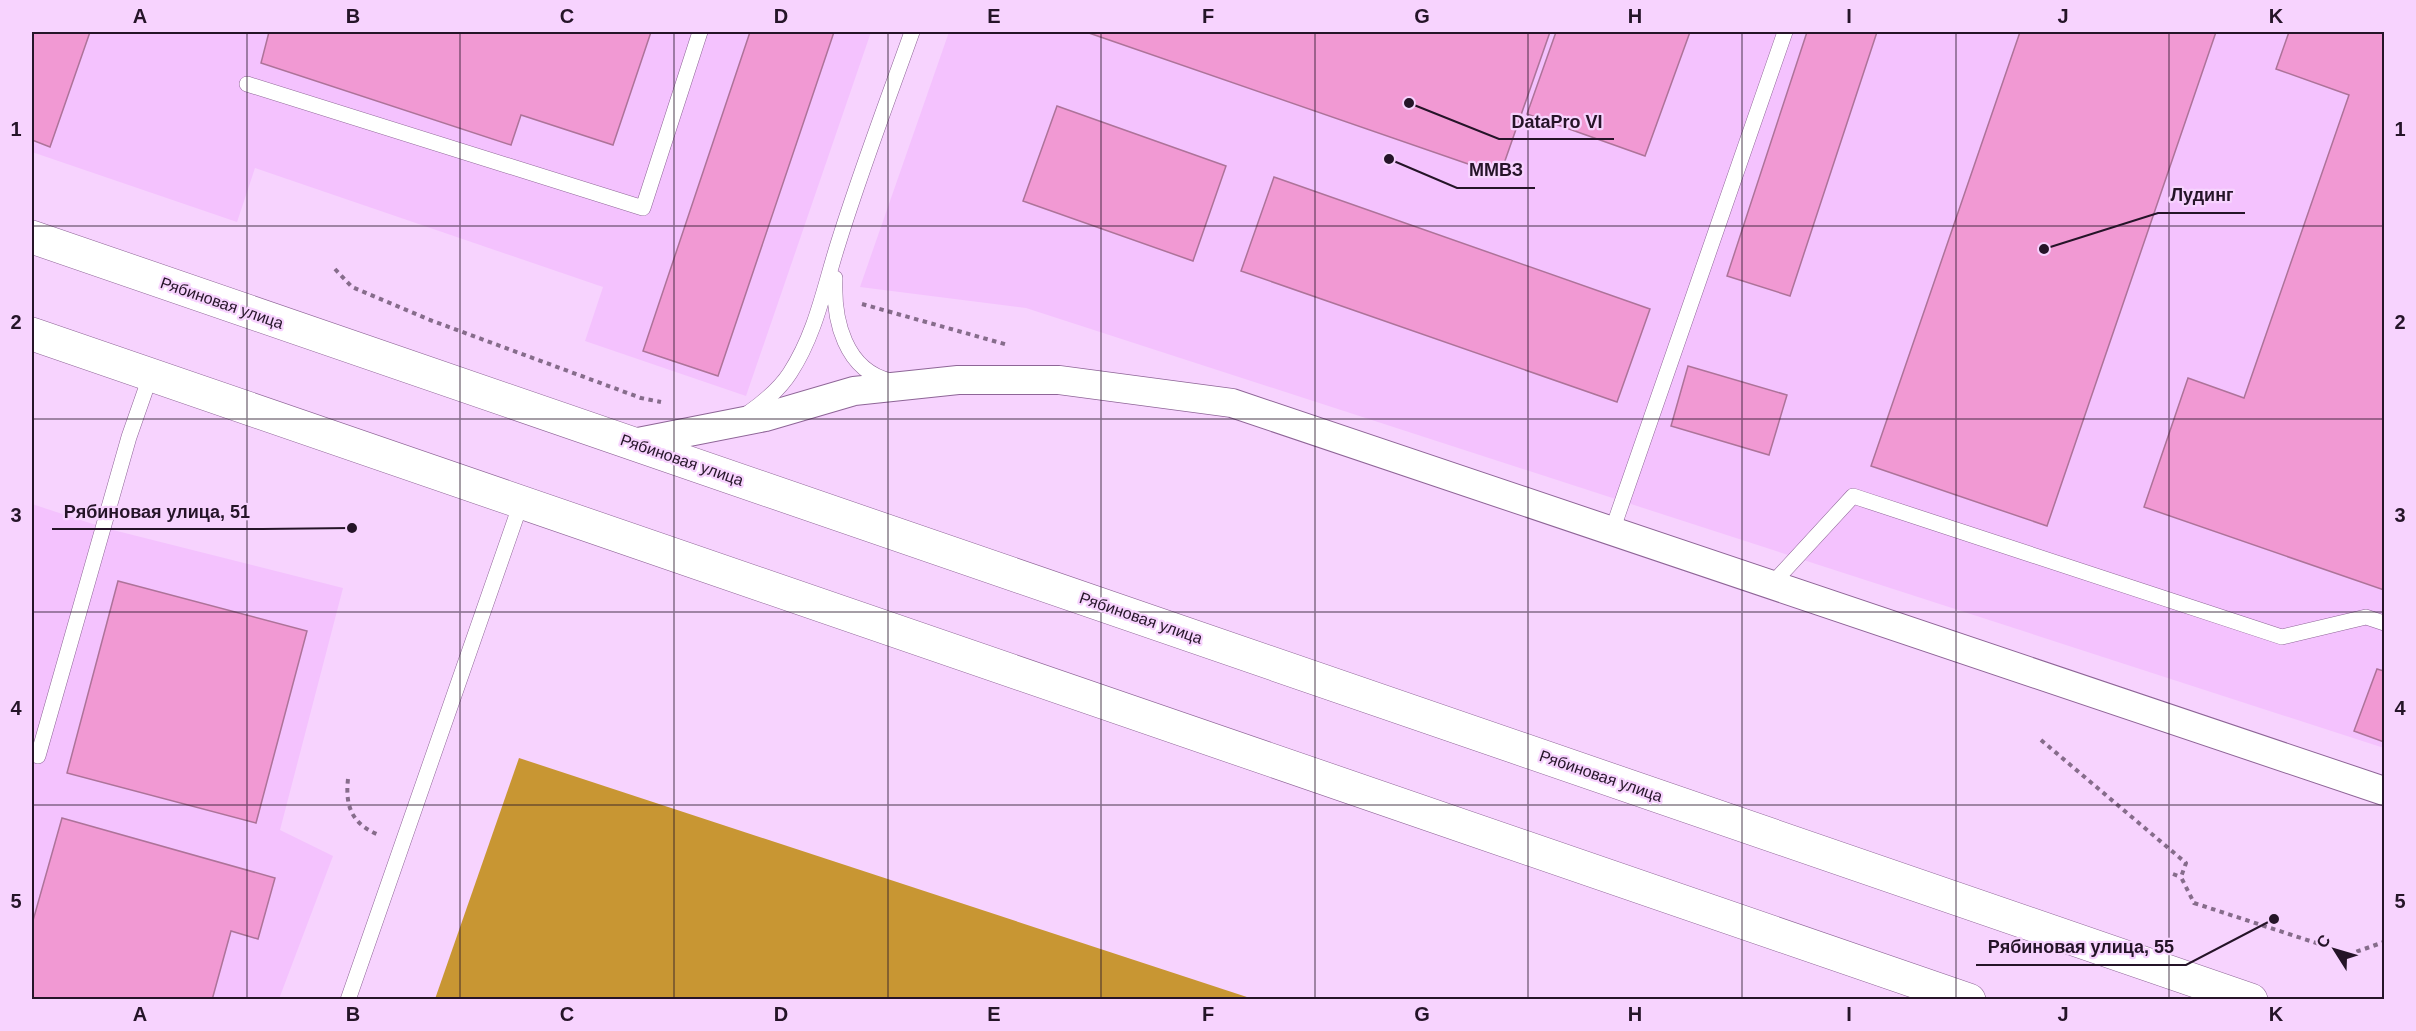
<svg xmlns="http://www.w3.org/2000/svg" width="2416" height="1031" font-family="Helvetica,sans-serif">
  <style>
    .built { fill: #f4c2fe }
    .forest { fill: #c89633 }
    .building { fill: #f199d3; stroke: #ad7399; stroke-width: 1.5 }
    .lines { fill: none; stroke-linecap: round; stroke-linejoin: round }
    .lane-casing { stroke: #8e6597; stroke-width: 16 }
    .street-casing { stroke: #8e6597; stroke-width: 30 }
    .secondary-casing { stroke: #8e6597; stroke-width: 34 }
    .path { stroke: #866c8b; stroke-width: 4; stroke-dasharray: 4.5 4.5; stroke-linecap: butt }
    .lane { stroke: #fff; stroke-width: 15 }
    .street { stroke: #fff; stroke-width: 28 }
    .secondary { stroke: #fff; stroke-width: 33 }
    .grid { fill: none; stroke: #251428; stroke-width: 1.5; stroke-opacity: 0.55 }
    .labels { text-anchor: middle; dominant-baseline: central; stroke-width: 4.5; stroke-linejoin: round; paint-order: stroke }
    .street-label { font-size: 16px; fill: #251428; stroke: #f7d3fe }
    .leader { fill: none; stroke: #251428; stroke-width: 2 }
    .callout-dot { fill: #251428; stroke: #f7d3fe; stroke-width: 2 }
    .callout-label { font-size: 18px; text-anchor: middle; font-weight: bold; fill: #251428; stroke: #f7d3fe; stroke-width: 4.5; stroke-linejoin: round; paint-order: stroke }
    .neatline { fill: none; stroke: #251428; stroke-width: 2 }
    .grid-label { font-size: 20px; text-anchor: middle; font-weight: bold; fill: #251428 }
  </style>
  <rect width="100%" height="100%" fill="#f7d3fe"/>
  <path class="built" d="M32,32h839l-125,364 -161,-55 18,-54 -348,-119 -18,54 -205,-70z
    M949,32h1435v716l-1358,-440 -166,-21z
    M32,504l73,24 238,60 -63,242 53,26 -54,143h-247z"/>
  <path class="forest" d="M519,758l734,241h-818z"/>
  <path class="building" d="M32,32h58l-40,115 -18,-7z
    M269,32h382l-38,113 -92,-30 -10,30 -250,-82z
    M750,32h84l-116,344 -75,-25z
    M1086,32h464l-50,143z
    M1556,32h134l-45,124 -118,-42z
    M1807,32h70l-87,264 -63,-20z
    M2020,32h196l-169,494 -176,-60z
    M2289,32h95v558l-240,-83 44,-129 56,20 105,-303 -73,-26z
    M1057,106l169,60 -33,95 -170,-60z
    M1274,177l376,132 -33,93 -376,-131z
    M1688,366l99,29 -18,60 -98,-29z
    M118,581l189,50 -51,192 -189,-50z
    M2377,669l7,2v71l-30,-11z
    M62,818l213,60 -17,61 -27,-8 -19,69h-180v-76z"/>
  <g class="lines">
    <defs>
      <path id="lane" d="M247,84l396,124 57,-176
        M835,278c-2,42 10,93 56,103
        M747,414c17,-12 32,-24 43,-41 26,-40 34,-85 48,-129 22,-71 49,-142 74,-212
        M1612,531l173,-499
        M1772,584l81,-88 429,141 84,-20 18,6
        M38,756l91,-319 21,-60
        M348,1000l173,-497"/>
      <path id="street" d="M633,443l132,-26 89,-26 104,-11h101l173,23 1152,388"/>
      <path id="secondary" d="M32,237l2219,763
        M32,334l1937,666"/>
    </defs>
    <use href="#lane" class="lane-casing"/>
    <use href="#street" class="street-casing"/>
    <use href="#secondary" class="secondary-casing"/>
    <path class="path" d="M335,269l17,18 78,33 211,78 20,4
      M862,304l146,41
      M2041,740l145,123 -5,14 13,26 156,51 34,-12
      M348,779c-3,28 4,45 31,56
      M2173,874l8,3"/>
    <use href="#lane" class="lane"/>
    <use href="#street" class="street"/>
    <use href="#secondary" class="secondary"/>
  </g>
  <path class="grid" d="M247,32v968M460,32v968M674,32v968M888,32v968M1101,32v968M1315,32v968M1528,32v968M1742,32v968M1956,32v968M2169,32v968M32,226h2352M32,419h2352M32,612h2352M32,805h2352"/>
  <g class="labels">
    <g class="street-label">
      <text transform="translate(222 303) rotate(19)">Рябиновая улица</text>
      <text transform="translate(682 460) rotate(19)">Рябиновая улица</text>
      <text transform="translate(1141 618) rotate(19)">Рябиновая улица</text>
      <text transform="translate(1601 776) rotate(19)">Рябиновая улица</text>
    </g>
  </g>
  <path class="leader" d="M1409 103L1499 139H1614M1389 159L1457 188H1535M2044 249L2158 213H2245M352 528L263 529H52M2274 919L2186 965H1976"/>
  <g class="callout-dot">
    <circle cx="1409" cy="103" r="6"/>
    <circle cx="1389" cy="159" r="6"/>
    <circle cx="2044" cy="249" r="6"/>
    <circle cx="352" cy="528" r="6"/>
    <circle cx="2274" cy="919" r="6"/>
  </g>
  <g class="callout-label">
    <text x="1557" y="128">DataPro VI</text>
    <text x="1496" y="176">ММВЗ</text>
    <text x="2202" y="201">Лудинг</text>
    <text x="157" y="518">Рябиновая улица, 51</text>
    <text x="2081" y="953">Рябиновая улица, 55</text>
  </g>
  <rect width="2416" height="1031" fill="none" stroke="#f7d3fe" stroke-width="66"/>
  <g transform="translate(2335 950) rotate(307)" stroke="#f7d3fe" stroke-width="4.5" paint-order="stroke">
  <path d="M0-4.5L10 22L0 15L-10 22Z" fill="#251428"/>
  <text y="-9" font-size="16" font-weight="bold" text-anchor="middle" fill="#251428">С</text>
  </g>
  <rect x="33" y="33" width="2350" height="965" class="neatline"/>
  <g class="grid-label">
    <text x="140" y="23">A</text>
    <text x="353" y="23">B</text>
    <text x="567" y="23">C</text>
    <text x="781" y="23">D</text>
    <text x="994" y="23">E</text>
    <text x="1208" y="23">F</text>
    <text x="1422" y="23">G</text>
    <text x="1635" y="23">H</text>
    <text x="1849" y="23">I</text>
    <text x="2063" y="23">J</text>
    <text x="2276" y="23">K</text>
    <text x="16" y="136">1</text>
    <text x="2400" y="136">1</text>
    <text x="16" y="329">2</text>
    <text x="2400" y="329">2</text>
    <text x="16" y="522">3</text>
    <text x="2400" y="522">3</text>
    <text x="16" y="715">4</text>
    <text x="2400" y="715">4</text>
    <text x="16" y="908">5</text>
    <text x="2400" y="908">5</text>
    <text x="140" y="1021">A</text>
    <text x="353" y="1021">B</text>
    <text x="567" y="1021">C</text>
    <text x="781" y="1021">D</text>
    <text x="994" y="1021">E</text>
    <text x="1208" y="1021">F</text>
    <text x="1422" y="1021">G</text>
    <text x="1635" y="1021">H</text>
    <text x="1849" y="1021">I</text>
    <text x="2063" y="1021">J</text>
    <text x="2276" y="1021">K</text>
  </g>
</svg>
